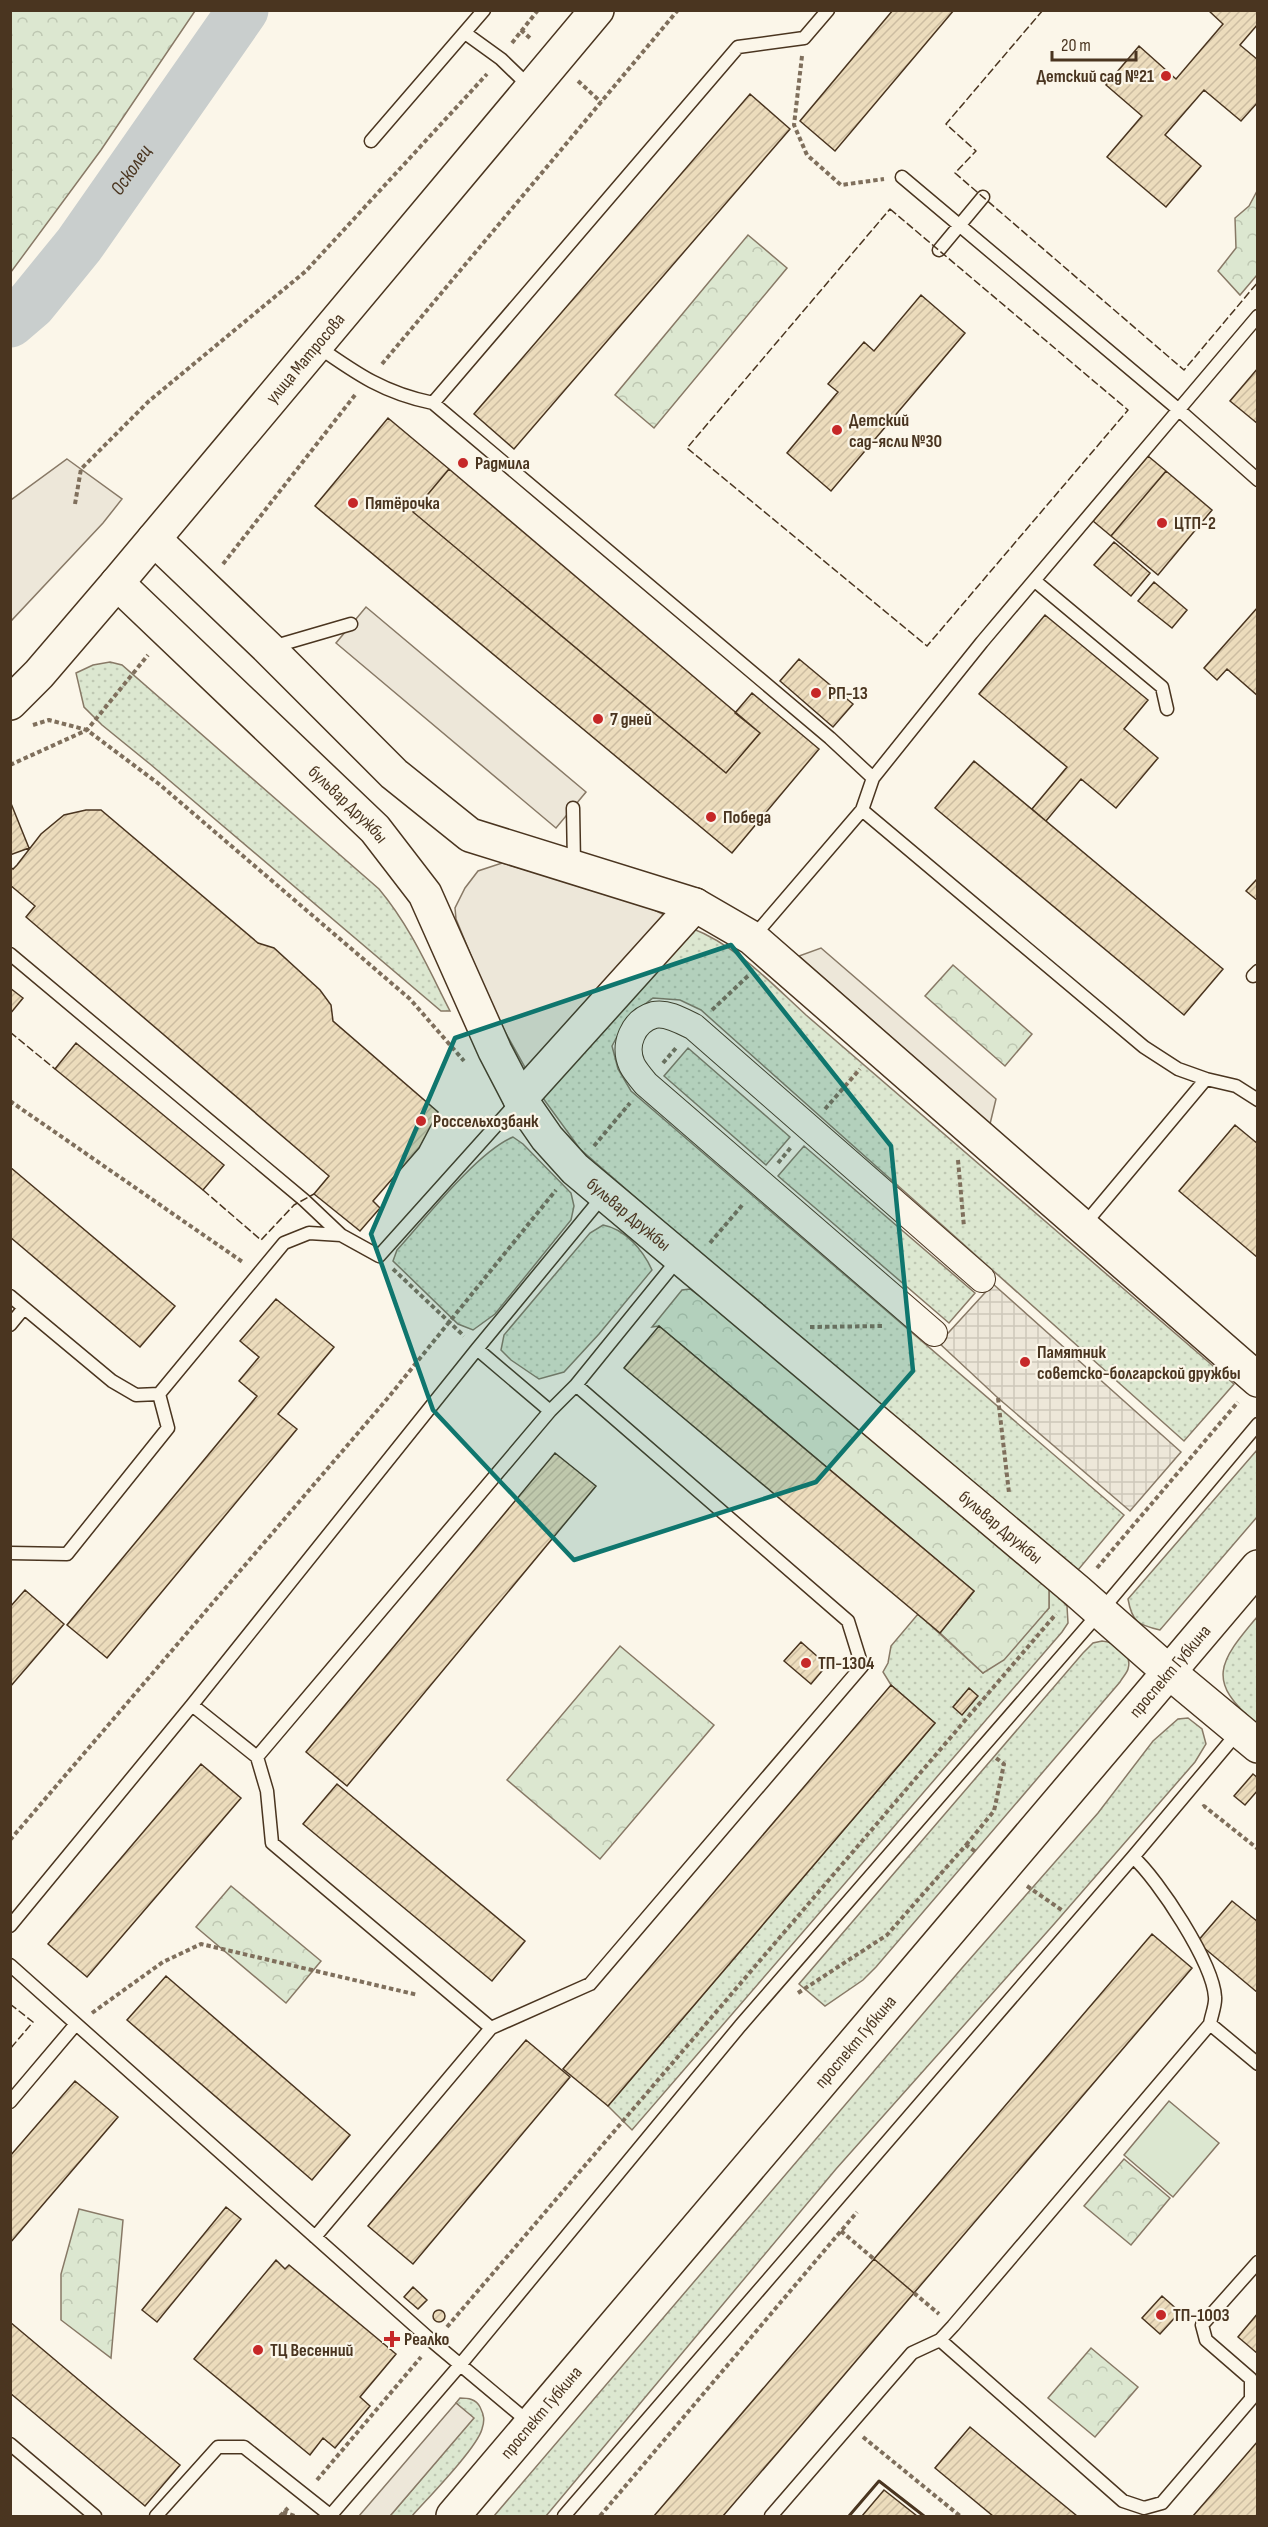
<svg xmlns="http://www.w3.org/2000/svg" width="1268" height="2527" font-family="'Sofia Sans Condensed',sans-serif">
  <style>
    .grass { fill: url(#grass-dots); stroke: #887966; stroke-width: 1.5 }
    .forest { fill: url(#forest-crowns); stroke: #887966; stroke-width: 1.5 }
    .pitch { fill: #dce7d0; stroke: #887966; stroke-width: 1.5 }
    .parking { fill: #ede7d9; stroke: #887966; stroke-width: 1.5 }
    .plaza { fill: url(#plaza-grid); stroke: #887966; stroke-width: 1.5 }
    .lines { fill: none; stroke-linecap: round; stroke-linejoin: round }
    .river { stroke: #c9cecd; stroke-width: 51 }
    .building { fill: url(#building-hatch); stroke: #4a3520; stroke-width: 1.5 }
    .lane-casing { stroke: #4a3520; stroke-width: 15 }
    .street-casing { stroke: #4a3520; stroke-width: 28 }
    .secondary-casing { stroke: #4a3520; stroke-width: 36 }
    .primary-casing { stroke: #4a3520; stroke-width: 36 }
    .path { stroke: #7f6f5c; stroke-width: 4; stroke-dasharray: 4.5 3; stroke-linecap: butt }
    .lane { stroke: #fbf6e9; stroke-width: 12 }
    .street { stroke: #fbf6e9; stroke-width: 26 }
    .secondary { stroke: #fbf6e9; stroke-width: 33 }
    .primary { stroke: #fbf6e9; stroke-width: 33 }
    .fence { stroke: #4a3520; stroke-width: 1.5; stroke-dasharray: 8 3; stroke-linecap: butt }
    .wall { stroke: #4a3520; stroke-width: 3 }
    .marked { fill: #0f766e; fill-opacity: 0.2; stroke: #0f766e; stroke-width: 4.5; stroke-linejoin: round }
    .poi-dot { fill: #c62828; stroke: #fbf6e9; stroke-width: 2 }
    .labels { text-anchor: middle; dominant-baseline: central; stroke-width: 4.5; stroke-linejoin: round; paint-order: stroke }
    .poi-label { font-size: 18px; font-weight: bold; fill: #4a3520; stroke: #fbf6e9; text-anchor: start }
    .street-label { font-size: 18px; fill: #4a3520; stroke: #fbf6e9 }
    .water-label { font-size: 20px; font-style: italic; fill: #4a3520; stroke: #fbf6e9 }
  </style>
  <defs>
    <pattern id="grass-dots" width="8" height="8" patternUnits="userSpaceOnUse" patternTransform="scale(1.5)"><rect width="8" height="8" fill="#dce7d0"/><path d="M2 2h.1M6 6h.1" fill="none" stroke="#bec7b2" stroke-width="1.8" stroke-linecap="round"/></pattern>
    <pattern id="forest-crowns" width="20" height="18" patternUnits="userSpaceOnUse" patternTransform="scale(1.5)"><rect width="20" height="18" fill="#dce7d0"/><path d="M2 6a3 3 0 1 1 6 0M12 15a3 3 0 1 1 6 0" fill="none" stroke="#bec7b2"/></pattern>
    <pattern id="plaza-grid" width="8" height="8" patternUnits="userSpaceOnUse" patternTransform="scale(1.5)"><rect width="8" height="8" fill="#ede7d9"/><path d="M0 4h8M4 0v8" fill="none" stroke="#cdc7ba"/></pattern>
    <pattern id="building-hatch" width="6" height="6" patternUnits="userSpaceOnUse" patternTransform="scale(1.5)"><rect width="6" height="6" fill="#ecdcbc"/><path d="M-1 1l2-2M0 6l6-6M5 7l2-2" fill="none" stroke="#ccbda1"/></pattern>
  </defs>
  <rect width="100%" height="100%" fill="#fbf6e9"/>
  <path class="grass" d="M110,662l12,3 257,224c31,37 49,79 71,122h-9l-291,-247 -48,-39 -18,-18 -8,-34 17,-8z
    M691,928c45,17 80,55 115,87l428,369 -50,57 -483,-431 -21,-10 -27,-2 -26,20 -15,28 6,23 13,22 493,424 -46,55 -397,-333 -101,-88 -40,-55z
    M688,1048l102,89 -24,28 -102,-89z
    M513,1137l10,7 48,49 3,13 -3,14 -76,94 -22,16 -15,-6 -65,-63 4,-11c28,-31 80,-98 116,-113z
    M804,1146l171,147 -26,30 -171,-147z
    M603,1225c22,4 40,25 49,45l-53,64 -35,38 -25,7 -28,-19 -10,-10 3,-15 86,-102z
    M1257,1450v67l-97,113c-22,-5 -28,-8 -32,-31z
    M1049,1587l18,19 1,17 -6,9 -430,498 -24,-24 327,-383 -44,-38 -8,-13 5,-9 3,-17 27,-32 65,59 66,-65z
    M1257,1617v107c-52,-43 -38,-62 0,-107z
    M1102,1641c12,1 31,12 26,28 -1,4 -6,9 -8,13l-244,285 -13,13 -38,26 -26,-22 284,-331 10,-10z
    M1188,1718l14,11 4,15 -11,18 -140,161 -219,246 -290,347h-52l468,-548 136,-155 55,-72 25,-22z
    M460,2398c8,0 16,1 20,9 4,8 5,13 2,22 -5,19 -55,70 -70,87h-22l83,-98 -17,-15z"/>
  <path class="forest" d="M11,10l184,1 -94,139 -90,122z
    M1257,191v84l-17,20 -22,-24 18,-23 -1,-30 14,-12z
    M748,235l39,33 -133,160 -39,-33z
    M953,965l79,69 -27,32 -80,-70z
    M690,1289l15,11 344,287v21l-45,52 -21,13 -43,-40 34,-42 -315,-265 -7,1 30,-37z
    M620,1646l94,79 -114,134 -93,-79z
    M231,1886l90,75 -35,42 -90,-76z
    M1124,2159l46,39 -39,47 -47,-39z
    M79,2209l44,11 -12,138 -50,-38v-46z
    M1091,2348l47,39 -43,50 -47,-39z"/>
  <path class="pitch" d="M1169,2101l50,42 -46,54 -49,-42z"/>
  <path class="parking" d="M67,459l55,40 -19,24 -92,98v-121z
    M366,607l220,185 -30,36 -220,-185z
    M502,863l138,40 51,25 -151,166 -45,-80 -39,-95 -1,-11 10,-20 13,-17z
    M821,948l175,151 -6,25 -191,-168z
    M456,2403l18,15 -84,98h-31z"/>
  <path class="plaza" d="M993,1284l188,168 -51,59 -132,-113 -59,-55z"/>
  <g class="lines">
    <path class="river" id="s1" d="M10,322l21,-18 48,-59 164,-235"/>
  </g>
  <path class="building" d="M893,10h61l-119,141 -35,-30z
    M1208,10h50v14l-18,21 18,15v42l-17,19 -37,-31 -39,45 36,31 -35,41 -59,-50 35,-41 -36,-31 33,-39 37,33 47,-55z
    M750,94l40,35 -276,320 -40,-35z
    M921,295l44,38 -134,158 -44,-38 51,-61 -10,-8 36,-42 10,9z
    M1258,368v56l-28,-23z
    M388,418l61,51 -36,43 313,261 34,-40 -25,-20 17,-20 67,56 -87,104 -417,-347z
    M1148,456l18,15 -55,65 -18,-15z
    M449,469l311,264 -34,40 -313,-261z
    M1166,471l46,39 -54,65 -47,-39z
    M1114,542l36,31 -19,23 -37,-31z
    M1154,582l33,28 -15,18 -34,-27z
    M1258,607v89l-31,-27 -10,11 -13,-12z
    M1045,615l103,85 -24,29 34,29 -42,50 -35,-29 -35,42 -14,-12 35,-42 -88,-73z
    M799,659l54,45 -20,23 -53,-46z
    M974,761l249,208 -39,46 -249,-207z
    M10,801l19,47 -19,7z
    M86,810h15l157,133 16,5 46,42 11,15 2,16 105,91 -19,36 -46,53 7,7 -20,23 -46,-37 15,-18 -303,-259 9,-11 -25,-21v-18l3,2 4,-4 24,-31 23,-19z
    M1258,878v23l-12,-10z
    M10,988l13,10 -13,16z
    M76,1043l148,122 -21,25 -148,-121z
    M1235,1125l23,19v114l-79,-67z
    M10,1167l165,139 -35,41 -130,-110z
    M276,1299l58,48 -56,67 19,15 -190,229 -40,-33 190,-229 -18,-15 20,-24 -19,-16z
    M659,1326l315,265 -34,42 -316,-265z
    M555,1453l41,33 -249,300 -41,-34z
    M25,1590l39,34 -54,63v-80z
    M801,1642l26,23 -16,19 -27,-23z
    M891,1685l44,38 -327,383 -45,-37z
    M969,1688l9,8 -16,19 -9,-8z
    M201,1764l40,34 -154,179 -39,-33z
    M1253,1774l5,4v12l-13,15 -11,-9z
    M337,1784l188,157 -33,40 -189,-157z
    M1232,1901l26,21v71l-61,-51z
    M1152,1934l40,34 -278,325 -40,-34z
    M166,1976l184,159 -38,45 -185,-160z
    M526,2040l44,37 -157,187 -45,-38z
    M75,2081l43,36 -108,126v-87z
    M226,2207l15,12 -84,103 -15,-12z
    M874,2259l40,34 -116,136 -75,87h-69z
    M276,2260l9,9 4,-4 107,89 -36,43 10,9 -35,42 -12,-10 -13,17 -116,-96z
    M413,2287l14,13 -9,9 -14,-12z
    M1162,2296l18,16 -20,22 -18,-16z
    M433 2316a6 6 0 1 1 12 0a6 6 0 1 1-12 0Z
    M1258,2313v41l-20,-17z
    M10,2322l170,143 -35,41 -135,-113z
    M970,2427l73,61 34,28h-84l-58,-48z
    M1258,2441v75h-65l27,-31z
    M884,2490l33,26h-55z"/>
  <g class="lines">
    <defs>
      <path id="lane" d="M828,10l-24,28 -66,9 -305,356 397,335 43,40
        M465,33l36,26 30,29
        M371,141l113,-131
        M902,177l277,233 79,70
        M939,250l44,-53
        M317,346c40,28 67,47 116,57
        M1035,581l127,106 5,22
        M272,647l79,-23
        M573,808l1,56
        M862,810l282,237 34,22 28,10
        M753,937l109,-127 11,-32 109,-136 276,-326
        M10,954l294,246 37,35 38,21 139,-155
        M1253,976l5,-5
        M1083,1226l123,-147 30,7 22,14
        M10,1296l102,85 24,14 23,-1 125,-151 25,-10 32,2
        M10,1325l14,-17
        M477,1349l73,62
        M576,1385l103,-127
        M10,1553l57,1 101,-126 -9,-34
        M192,1705l65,52 10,34 5,52 219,185 -176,209
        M257,1757l293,-346 26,-26 272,236 14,45 -272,318 -99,44
        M1133,1857c25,22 80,106 82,140 1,8 -4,19 -5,27l48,40
        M10,1926l182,-221 285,-356 126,-153
        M10,1965l423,377 98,82
        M10,2102l66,-78
        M940,2340l183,161 21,7 18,-5 89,-104v-20l-45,-39 -4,-15 56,-63
        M10,2444l85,72
        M156,2516l62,-69h26l87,69
        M330,2516l130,-151 280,-339 360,-414 158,-188
        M564,2516l569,-659 106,-126
        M771,2516l141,-163 28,-13 13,-14 257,-302"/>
      <path id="street" d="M934,1333l-288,-249c-5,-6 -11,-13 -14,-19 -9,-20 1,-44 22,-50 13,-3 28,6 40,12l288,252"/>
      <g id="secondary">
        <path d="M154,539l114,109 126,126 76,61 225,70 57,33 506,442"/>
        <path id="s2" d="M117,583l258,246 50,65 70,157 25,48 27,39 28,31 502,422 92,81 89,74"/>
        <path id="s3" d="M10,703l29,-29 78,-91 480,-573"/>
        <path d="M520,1099l175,-194"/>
      </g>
      <g id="primary">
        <path id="s4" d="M453,2516l805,-949"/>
      </g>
    </defs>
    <use href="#lane" class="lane-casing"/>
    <use href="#street" class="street-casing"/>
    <use href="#secondary" class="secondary-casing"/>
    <use href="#primary" class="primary-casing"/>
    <path class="path" d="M521,30l11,10
      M512,43l26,-33
      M802,56l-8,69 13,30 34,30 43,-6
      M578,81l23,21
      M382,364l296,-354
      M75,504l6,-35 68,-68 157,-130 181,-197
      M223,564l132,-169
      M33,725l16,-5 38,10 72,54 251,215 54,62
      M10,765l77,-35 61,-75
      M712,1010l38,-36
      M663,1063l13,-15
      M10,1101l234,162
      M825,1109l35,-40
      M594,1146l36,-43
      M958,1160l6,67
      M778,1163l14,-17
      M710,1243l34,-40
      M393,1269l71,67
      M810,1327l74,-1
      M998,1398l11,95
      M1097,1568l141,-166
      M1203,1807l1,-1 54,43
      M10,1840l377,-441 169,-209
      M966,1845l28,-34 10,-47 -8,-6
      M1027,1886l36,25
      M798,1993l89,-58 79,-90 10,7
      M92,2013l71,-51 38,-18 217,51
      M841,2231l33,28
      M914,2293l25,21
      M447,2327l609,-713
      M863,2437l97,79
      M317,2480l104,-123
      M283,2512l12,4
      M280,2516l8,-8
      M600,2516l257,-304"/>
    <use href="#lane" class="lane"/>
    <use href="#street" class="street"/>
    <use href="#secondary" class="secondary"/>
    <use href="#primary" class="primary"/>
    <path class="fence" d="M1043,10l-97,114 30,27 -21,22 229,197 74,-88
      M890,209l238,201 -201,236 -240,-198z
      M10,1032l45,37
      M203,1190l58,50 33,-35 20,-11
      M10,2004l23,18 -23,27"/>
    <path class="wall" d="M849,2516l30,-35 45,35"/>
  </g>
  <path class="marked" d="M731,945l160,201 22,225 -97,111 -242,78 -141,-150 -62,-176 84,-196z"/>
  <g class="poi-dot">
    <circle cx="1166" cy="76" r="6"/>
    <circle cx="837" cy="430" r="6"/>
    <circle cx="463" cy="463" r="6"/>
    <circle cx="353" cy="503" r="6"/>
    <circle cx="1162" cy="523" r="6"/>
    <circle cx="816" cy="693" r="6"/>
    <circle cx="598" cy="719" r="6"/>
    <circle cx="711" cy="817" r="6"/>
    <circle cx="421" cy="1121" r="6"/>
    <circle cx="1025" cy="1362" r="6"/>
    <circle cx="806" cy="1663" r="6"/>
    <circle cx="1161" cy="2315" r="6"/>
    <path d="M389 2330h6v6h6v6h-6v6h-6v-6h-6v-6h6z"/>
    <circle cx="258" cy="2350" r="6"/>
  </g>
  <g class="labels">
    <g class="poi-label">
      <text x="1154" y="76" text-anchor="end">Детский сад №21</text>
      <text x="849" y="420">Детский<tspan x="849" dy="21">сад-ясли №30</tspan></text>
      <text x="475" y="463">Радмила</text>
      <text x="365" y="503">Пятёрочка</text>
      <text x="1174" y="523">ЦТП-2</text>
      <text x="828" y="693">РП-13</text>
      <text x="610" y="719">7 дней</text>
      <text x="723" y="817">Победа</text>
      <text x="433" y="1121">Россельхозбанк</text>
      <text x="1037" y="1352">Памятник<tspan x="1037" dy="21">советско-болгарской дружбы</tspan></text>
      <text x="818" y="1663">ТП-1304</text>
      <text x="1173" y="2315">ТП-1003</text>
      <text x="404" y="2339">Реалко</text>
      <text x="270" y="2350">ТЦ Весенний</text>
    </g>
    <g class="street-label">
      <text stroke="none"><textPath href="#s3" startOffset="454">улица Матросова</textPath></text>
      <text stroke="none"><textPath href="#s2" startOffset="320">бульвар Дружбы</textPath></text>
      <text stroke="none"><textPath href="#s2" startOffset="824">бульвар Дружбы</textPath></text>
      <text stroke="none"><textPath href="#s2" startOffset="1310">бульвар Дружбы</textPath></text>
      <text stroke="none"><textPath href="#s4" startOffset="1108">проспект Губкина</textPath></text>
      <text stroke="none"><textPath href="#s4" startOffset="622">проспект Губкина</textPath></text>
      <text stroke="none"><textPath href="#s4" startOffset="136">проспект Губкина</textPath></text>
    </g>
    <g class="water-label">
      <text stroke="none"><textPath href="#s1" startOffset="195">Осколец</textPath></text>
    </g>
  </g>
  <rect width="1268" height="2527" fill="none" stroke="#4a3520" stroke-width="24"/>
  <path d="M1052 51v9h84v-9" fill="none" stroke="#4a3520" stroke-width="3"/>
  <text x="1061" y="51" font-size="18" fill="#4a3520" stroke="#fbf6e9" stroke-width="4.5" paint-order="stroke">20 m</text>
</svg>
